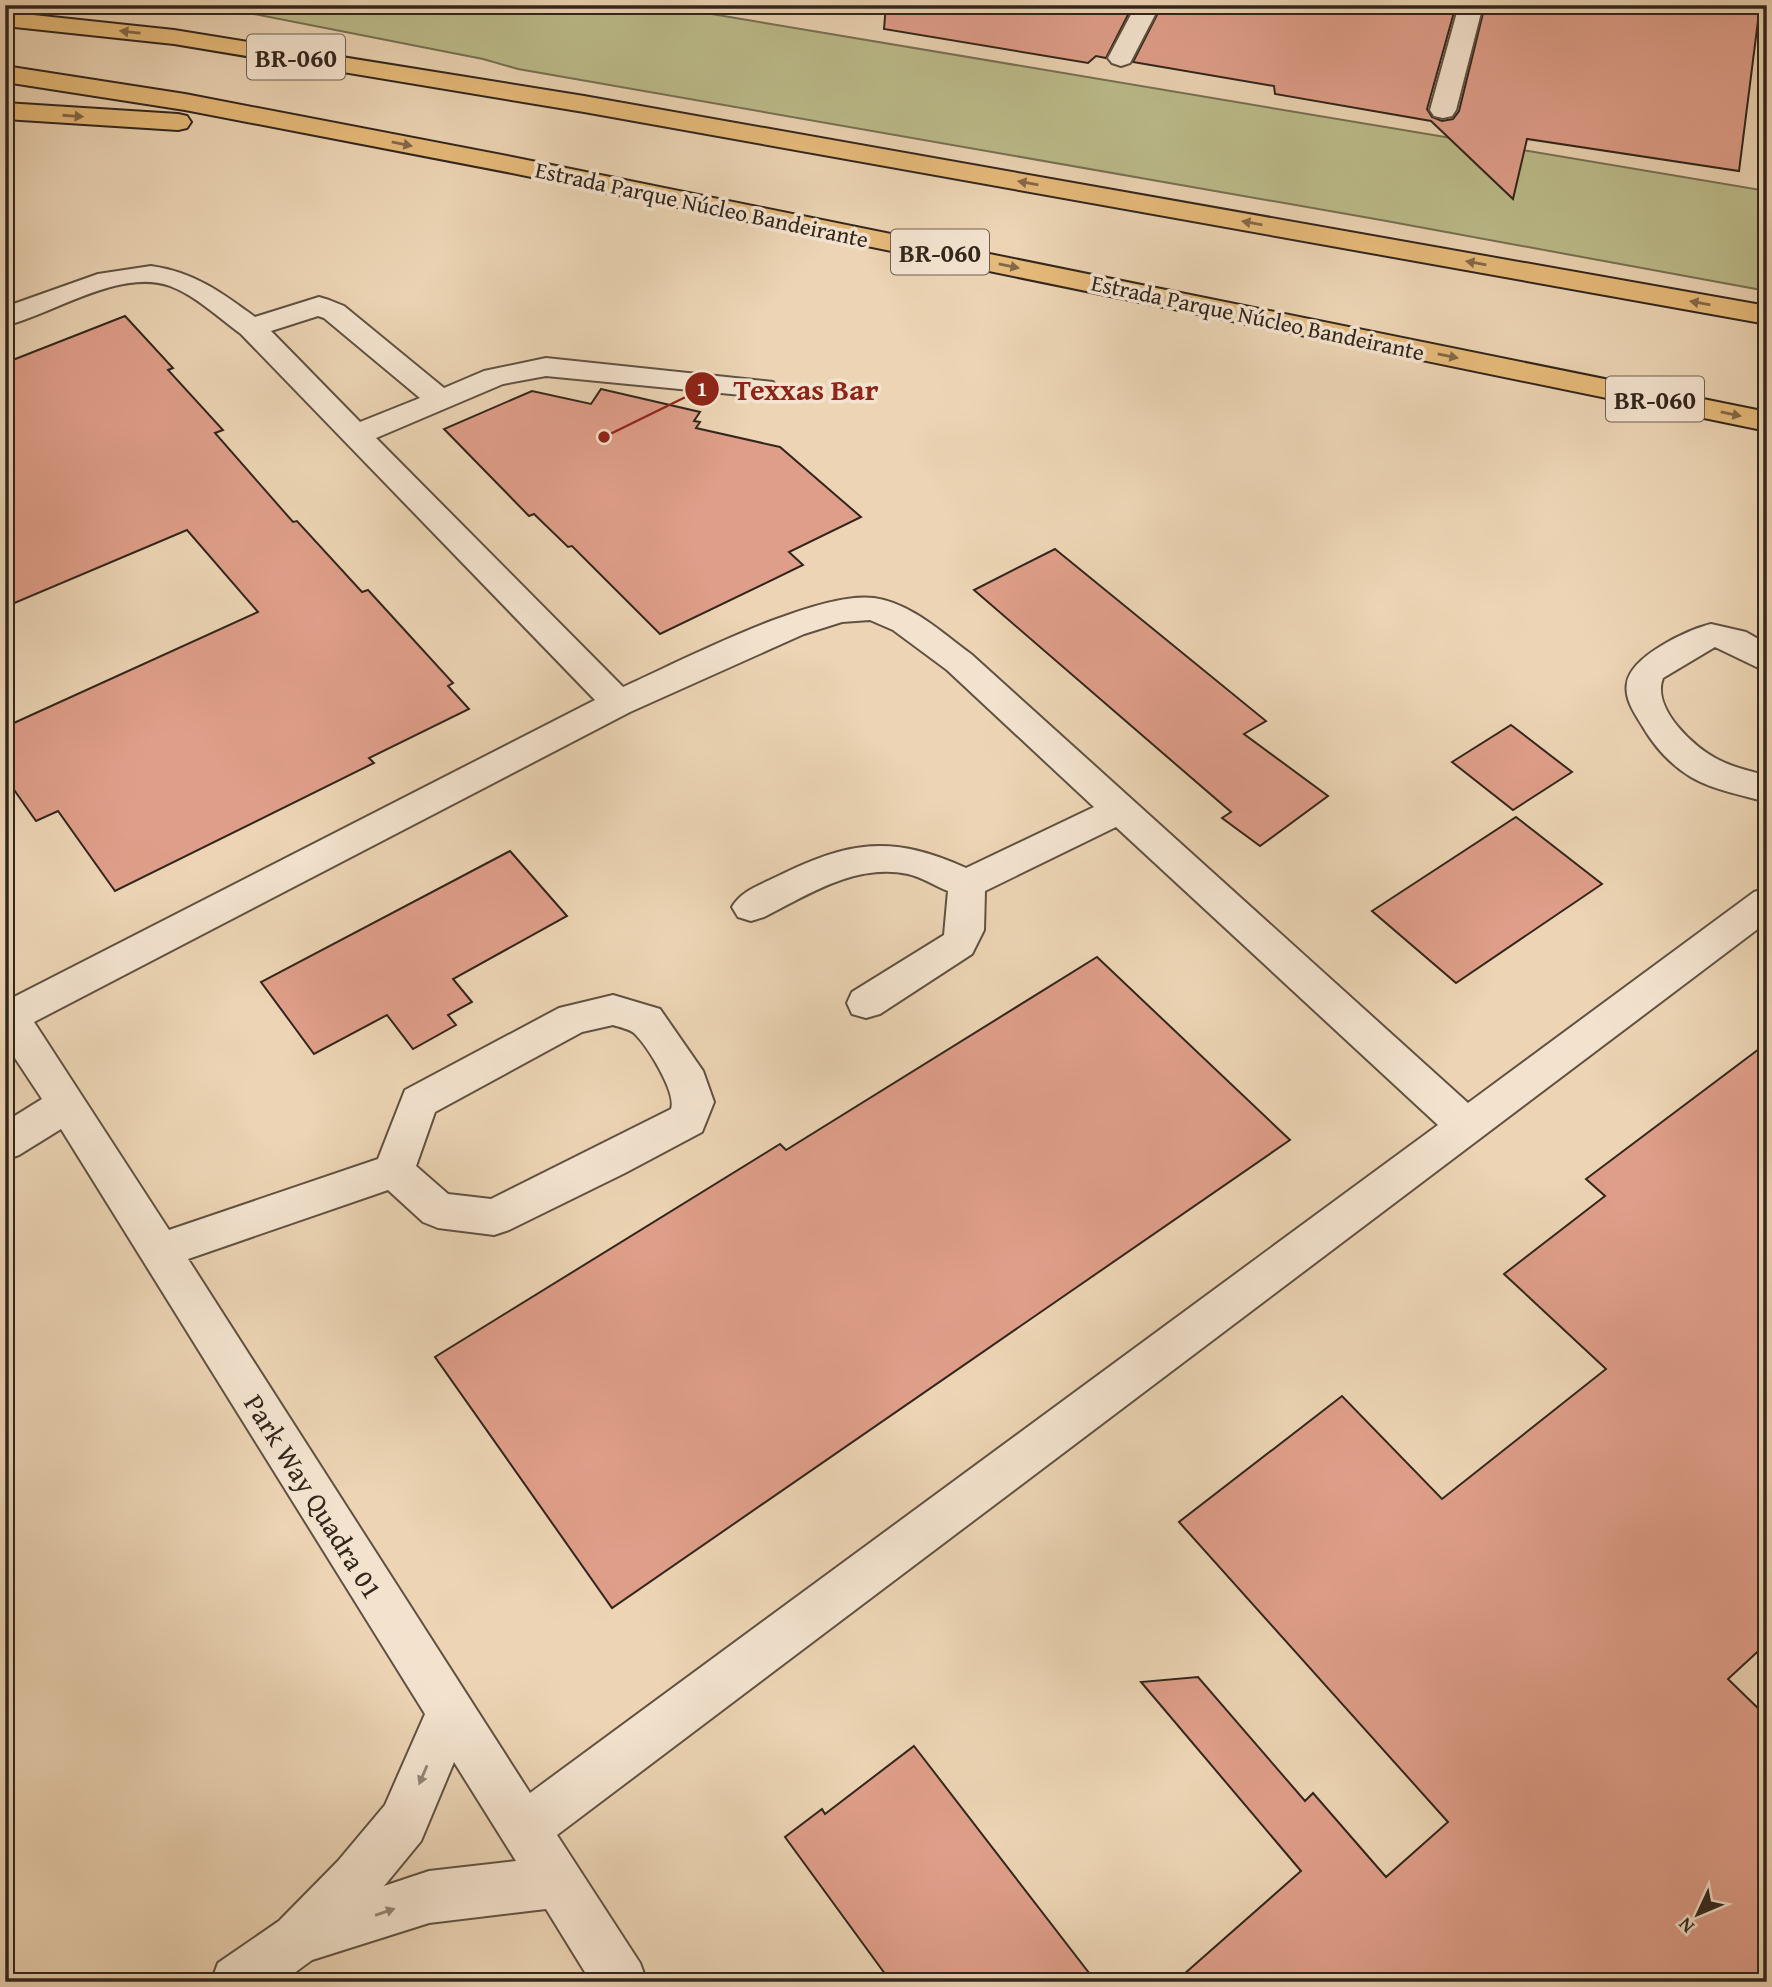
<svg xmlns="http://www.w3.org/2000/svg" width="1772" height="1987" font-family="'Gentium Book Plus',serif">
  <style>
    .green { fill: #bcbb8a; stroke: #777054; stroke-width: 2 }
    .building { fill: #df9e89; stroke: #32261d; stroke-width: 2 }
    .lines { fill: none; stroke-linecap: round; stroke-linejoin: round }
    .minor-casing { stroke: #605243; stroke-width: 4 }
    .highway-casing { stroke: #32261d; stroke-width: 4 }
    .minor { fill: #f3e3ce; fill-rule: evenodd }
    .highway { fill: #e6ba7a; fill-rule: evenodd }
    .oneway { fill: #836947 }
    .oneway2 { fill: #928476 }
    .labels { text-anchor: middle; dominant-baseline: central; stroke-width: 7; stroke-linejoin: round; paint-order: stroke }
    .far-street-label { font-size: 23px; fill: #32261d; stroke: #f3e3ce }
    .shield { fill: #f3e3ce; stroke: #6c5f52; stroke-width: 2 }
    .shield-label { font-size: 26px; font-weight: bold; fill: #32261d }
    .street-label { font-size: 28px; fill: #32261d; stroke: #f3e3ce }
    .leader { fill: none; stroke: #8f2418; stroke-width: 2.5 }
    .callout-dot { fill: #8f2418; stroke: #f3e3ce; stroke-width: 2.5 }
    .mark-label { font-size: 21px; text-anchor: middle; font-weight: bold; fill: #fff }
    .callout-label { font-size: 30px; text-anchor: middle; font-weight: bold; fill: #8f2418; stroke: #f3e3ce; stroke-width: 7; stroke-linejoin: round; paint-order: stroke }
  </style>
  <rect width="100%" height="100%" fill="#ecd4b4"/>
  <filter id="stains"><feTurbulence type="fractalNoise" baseFrequency=".00286" numOctaves="4"/><feColorMatrix values="0 0 0 0 .2 0 0 0 0 .09 0 0 0 0 .02 0 0 0 .5 -.17"/></filter>
  <radialGradient id="worn" r=".72"><stop offset=".6" stop-color="#630" stop-opacity="0"/><stop offset="1" stop-color="#630" stop-opacity=".3"/></radialGradient>
  <path class="green" d="M208,5h450l1109,186v100l-386,-71 -863,-151 -35,-10z"/>
  <path class="building" d="M886,5h247l-27,53 -10,-2 -8,7 -204,-34z
    M1162,5h294l-29,104 5,8 10,4 11,-2 6,-8 26,-106h275l-21,166 -212,-32 -14,60 -82,-78 -156,-27 -1,-8 -141,-24z
    M125,316l48,52 -5,2 55,60 -8,3 78,89 4,-1 65,71 6,-2 85,93 -5,3 21,23 -100,49 5,5 -259,128 -57,-80 -22,10 -31,-44v-50l253,-115 -71,-82 -182,77v-244z
    M601,389l99,23 -6,9 6,1 -4,6 84,19 81,70 -72,35 14,13 -143,69 -88,-88 -4,1 -34,-33 -5,2 -85,-87 88,-38 59,13z
    M1055,549l211,172 -22,13 84,62 -68,50 -38,-28 9,-6 -257,-222z
    M1511,725l61,47 -59,38 -61,-48z
    M1516,817l86,67 -146,99 -84,-72z
    M510,851l57,65 -114,63 19,23 -24,13 8,10 -43,24 -26,-34 -73,39 -53,-72z
    M1097,957l193,183 -678,468 -177,-251 345,-213 6,6z
    M1767,1043v600l-39,36 39,38v265h-592l126,-111 -160,-189 57,-5 107,124 8,-8 73,84 62,-55 -269,-300 163,-126 100,103 164,-130 -102,-95 101,-78 -19,-17z
    M914,1746l182,236h-205l-106,-145 37,-28 3,5z"/>
  <g class="lines">
    <defs>
      <path id="minor" d="M1136,5h24l-30,58 -9,3 -9,-3 -4,-5z
        M1459,5h24l-27,105 -4,6 -9,2 -9,-2 -4,-6z
        M151,266c43,6 70,26 104,51l64,-20 10,3 15,6 100,82 40,-17 62,-13 227,24 4,6 -4,6 -11,3 -216,-21 -43,8 -127,54 247,249c56,-25 194,-97 251,-89 37,5 68,35 97,56l497,449 286,-211 13,-4v34l-1210,913 83,128 7,19h-56l-45,-73 -117,14 -117,37 -30,22h-71l7,-19 61,-42 59,-60 47,-56 40,-91 -364,-585 -42,26 -14,5v-38l37,-23 -37,-56v-47l7,2 583,-298 -354,-366c-23,-17 -45,-38 -71,-48 -50,-18 -117,28 -165,40v-19l93,-33zM318,316l6,2 96,80 -60,24 -89,-91zM870,620l23,10 54,40 147,137 -128,61c-75,-34 -117,-27 -190,9 -16,8 -35,14 -44,30l6,10 13,4 13,-4c45,-23 92,-54 144,-43 14,3 27,12 40,17l-4,44 -92,57 -5,11 5,11 14,4 14,-4 92,-60 12,-24 1,-39 131,-64 322,298 -908,668 -342,-534 200,-69 35,32 15,6 56,7 15,-5 116,-57 77,-41 12,-30 -11,-31 -43,-62 -47,-14 -54,13 -154,82 -27,69 -209,71 -135,-208 596,-310 174,-78 38,-12zM613,1025c6,2 16,4 21,8 13,12 43,60 37,76l-180,90 -43,-5 -32,-28 19,-54 147,-80zM454,1762l62,99 -87,10 -45,15 37,-45z
        M1711,624l35,8 21,12v28l-52,-25 -52,31c-12,30 31,70 56,82 15,8 32,11 48,16v26c-25,-7 -54,-12 -76,-25 -20,-12 -37,-31 -48,-50 -8,-13 -19,-28 -16,-44 4,-27 60,-53 84,-59z"/>
      <path id="highway" d="M5,12l169,18 410,66 1183,210v18l-1183,-212 -410,-68 -169,-18z
        M5,66l180,28 327,63 1255,255v19l-1255,-258 -327,-63 -180,-28z
        M5,103l173,11 9,2 4,6 -4,6 -9,2 -173,-11z"/>
    </defs>
    <use href="#minor" class="minor-casing"/>
    <use href="#highway" class="highway-casing"/>
    <use href="#minor" class="minor"/>
    <use href="#highway" class="highway"/>
  </g>
  <defs><path id="oneway-solid" d="M-6-.8H1V-3.2L6.5 0L1 3.2V.8H-6Z" transform="scale(1.75)"/></defs>
  <g class="oneway">
    <use href="#oneway-solid" transform="translate(130 32) rotate(-174)"/>
    <use href="#oneway-solid" transform="translate(73 116) rotate(4)"/>
    <use href="#oneway-solid" transform="translate(402 144) rotate(11)"/>
    <use href="#oneway-solid" transform="translate(1028 183) rotate(-170)"/>
    <use href="#oneway-solid" transform="translate(1252 223) rotate(-170)"/>
    <use href="#oneway-solid" transform="translate(1476 263) rotate(-170)"/>
    <use href="#oneway-solid" transform="translate(1009 266) rotate(12)"/>
    <use href="#oneway-solid" transform="translate(1700 303) rotate(-170)"/>
    <use href="#oneway-solid" transform="translate(1448 356) rotate(12)"/>
    <use href="#oneway-solid" transform="translate(1731 414) rotate(12)"/>
  </g>
  <g class="oneway2">
    <use href="#oneway-solid" transform="translate(423 1775) rotate(113)"/>
    <use href="#oneway-solid" transform="translate(385 1912) rotate(-19)"/>
  </g>
  <g class="labels">
    <g class="far-street-label">
      <text transform="translate(702 204) rotate(12)">Estrada Parque Núcleo Bandeirante</text>
      <text transform="translate(1258 317) rotate(12)">Estrada Parque Núcleo Bandeirante</text>
    </g>
    <g class="shield">
      <rect x="247" y="34.5" width="98" height="45" rx="5"/>
      <rect x="891" y="229.5" width="98" height="45" rx="5"/>
      <rect x="1606" y="376.5" width="98" height="45" rx="5"/>
    </g>
    <g class="shield-label">
      <text x="296" y="57">BR-060</text>
      <text x="940" y="252">BR-060</text>
      <text x="1655" y="399">BR-060</text>
    </g>
    <g class="street-label">
      <text transform="translate(314 1496) rotate(58)">Park Way Quadra 01</text>
    </g>
  </g>
  <path class="leader" d="M604 437L702 389"/>
  <g class="callout-dot">
    <circle cx="604" cy="437" r="7"/>
    <circle cx="702" cy="389" r="18"/>
  </g>
  <g class="mark-label">
    <text x="702" y="396">1</text>
  </g>
  <g class="callout-label">
    <text x="806" y="400">Texxas Bar</text>
  </g>
  <rect width="1772" height="1987" fill="none" stroke="#ecd4b4" stroke-width="28"/>
  <rect x="7" y="7" width="1758" height="1973" fill="none" stroke="#32261d" stroke-width="3.5"/>
  <rect x="14" y="14" width="1744" height="1959" fill="none" stroke="#32261d" stroke-width="2"/>
  <g transform="translate(1698 1914) rotate(226)" stroke="#f3e3ce" stroke-width="5" paint-order="stroke">
  <path d="M0-5L12 26L0 18L-12 26Z" fill="#32261d"/>
  <text y="-10" font-size="19" font-weight="bold" text-anchor="middle" fill="#32261d">N</text>
  </g>
  <rect width="100%" height="100%" filter="url(#stains)"/>
  <rect width="100%" height="100%" fill="url(#worn)"/>
</svg>
